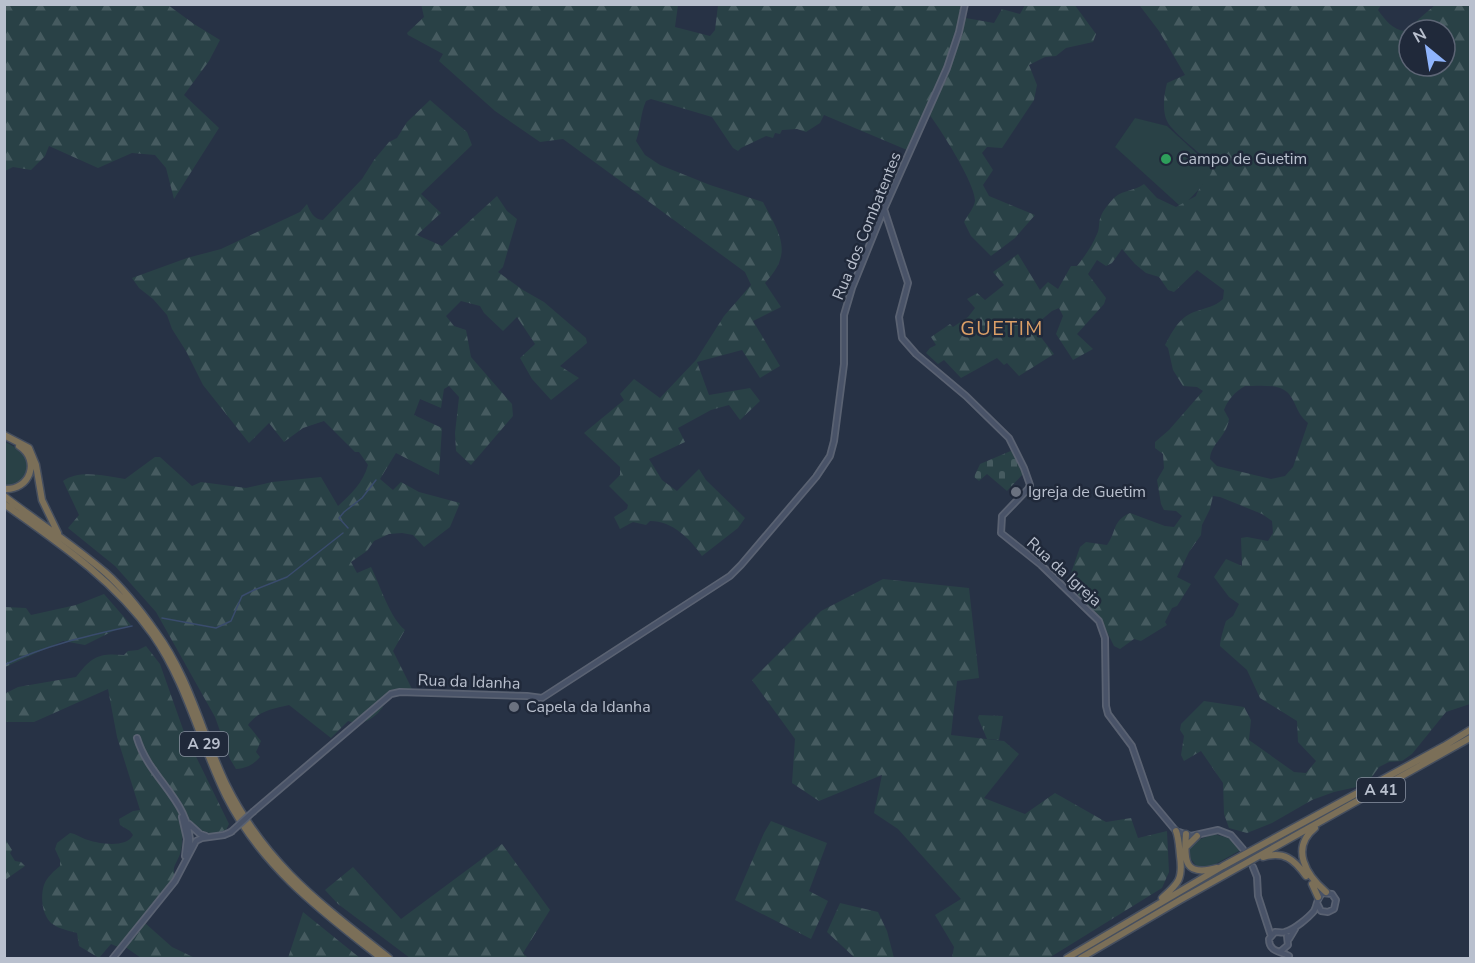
<svg xmlns="http://www.w3.org/2000/svg" width="1475" height="963" font-family="'Nunito Sans',sans-serif">
  <style>
    .grass { fill: #294146 }
    .forest { fill: url(#forest-firs); fill-rule: evenodd }
    .cemetery { fill: url(#cemetery-stones) }
    .park { fill: url(#park-tufts) }
    .lines { fill: none; stroke-linecap: round; stroke-linejoin: round }
    .stream { stroke: #3a4c6d; stroke-width: 1.5 }
    .secondary-casing { stroke: #5a6272; stroke-width: 8 }
    .highway-casing { stroke: #464f5f; stroke-width: 9 }
    .secondary { stroke: #495368; stroke-width: 4.5 }
    .highway { stroke: #7b6f58; stroke-width: 6 }
    .secondary-bridge-casing { stroke: #5a6272; stroke-width: 8; stroke-linecap: butt }
    .secondary-bridge { stroke: #495368; stroke-width: 4.5 }
    .leisure-dot { fill: #2e9e5b; stroke: #20293a; stroke-width: 2 }
    .worship-dot { fill: #6b7280; stroke: #20293a; stroke-width: 2 }
    .labels { text-anchor: middle; dominant-baseline: central; stroke-width: 5; stroke-linejoin: round; paint-order: stroke }
    .shield { fill: #20293a; stroke: #8b93a2; stroke-width: 1.5 }
    .shield-label { font-size: 15px; font-weight: bold; fill: #b9c0ce }
    .poi-label { font-size: 16px; fill: #b9c0ce; stroke: #20293a; text-anchor: start }
    .street-label { font-size: 16px; fill: #b9c0ce; stroke: #20293a }
    .quarter-label { font-size: 20px; letter-spacing: 1.5px; fill: #db9f67; stroke: #20293a }
  </style>
  <defs>
    <pattern id="forest-firs" width="22" height="20" patternUnits="userSpaceOnUse" patternTransform="scale(1.5)"><rect width="22" height="20" fill="#294146"/><path d="M5 1l3.5 6h-7zM16 11l3.5 6h-7z" fill="#465b60"/></pattern>
    <pattern id="cemetery-stones" width="16" height="16" patternUnits="userSpaceOnUse" patternTransform="scale(1.5)"><rect width="16" height="16" fill="#294146"/><path d="M2 7V4a2 2 0 0 1 4 0v3zM10 15v-3a2 2 0 0 1 4 0v3z" fill="#465b60"/></pattern>
    <pattern id="park-tufts" width="24" height="20" patternUnits="userSpaceOnUse" patternTransform="scale(1.5)"><rect width="24" height="20" fill="#294146"/><path d="M3 7l-1-3M5 7V3M7 7l1-3M15 17l-1-3M17 17v-4M19 17l1-3" fill="none" stroke="#465b60"/></pattern>
  </defs>
  <rect width="100%" height="100%" fill="#273245"/>
  <path class="grass" d="M1135,118l32,8 49,45 -29,31 -7,4 -65,-59z
    M5,442c22,10 31,21 14,43l-14,2z
    M1214,834l18,5 9,11 -29,16 -15,1 -10,-13c3,-14 15,-15 27,-20z"/>
  <path class="forest" d="M5,4l163,1 26,19 26,16 -11,21 -25,34 35,33 -45,71 -8,-31 -11,-13 -23,-2 -34,15 -49,-22 -4,10 -14,14 -18,-3 -8,4z
    M421,4l257,1 -3,22 35,9 5,-6 3,-25h243l-1,12 34,6 8,-14 18,5 5,-9 49,-1 22,30 -3,8 -27,6 -10,8 -11,1 -16,8 8,20 -3,15 -32,48 -15,-1 -5,6 11,17 -10,15 6,11 46,19 -20,23 -24,18 -20,-20 -7,-14c3,-6 10,-14 11,-21 1,-17 -38,-78 -50,-92l-18,41 -83,-35 -4,8 -14,9 -9,-3 -15,1 -2,4 -5,-1 -2,5 -7,-2 -25,12 -3,3 -5,-3 -21,-31 -61,-18 -5,2c-6,13 -5,27 -10,40l9,14 15,10 50,20 53,17c17,33 31,50 2,81l16,24 -28,14 27,45 -20,12 -18,-28 -45,12 12,33 41,-7 10,13 -20,19 -11,-15 -18,5 -33,18 7,14 -36,17 13,21 15,11 22,-22 7,11 39,38 -7,10 -36,28c-12,-17 -29,-35 -52,-35l-4,4 -13,-3 -13,7 -6,-12 13,-8 1,-4 -19,-19 11,-11v-8l-36,-34 40,-33 -4,-6 14,-15 26,19 36,-38 28,-44 27,-31 -6,-13 -182,-133 -23,3 -45,-31 -56,-50 4,-7 -35,-19 -1,-2 17,-16z
    M1142,5h239l-3,5c7,10 15,20 27,21l30,-26h35v699l-24,8 -34,42 -10,7 -13,1 -10,5 -10,14 -8,5 -27,6 -22,8 -40,23 -25,10 -18,-5 -5,-14 -1,-31 -22,-32 -17,10 -3,-6 3,-19 -4,-6 1,-6 23,-23 40,6 7,13 -2,20 45,32 12,1 10,-12 -18,-19 -1,-21 -37,-23 -13,-28 -27,-24c0,-6 4,-19 6,-25l7,-5 6,-12 -10,-7 -15,-20 12,-18 16,7 -1,-28 6,-1 21,4 5,-8 -1,-12 -10,-7 -42,-17 -7,-1 -3,13 -8,16 -1,10 -12,17 -12,25 14,7 -14,22 -5,2 -7,14 2,3 -26,16 -7,-2 -14,10 -6,-3 -15,-30 -21,-21 1,-9 -8,-13 9,-26 6,-5 21,3c10,-14 5,-24 23,-32l35,13 9,1 8,-11 -6,-5 -12,-1 -3,-6 -4,-24 7,-12 -1,-14 -8,-6v-6l14,-12 34,-39 -6,-4 -14,-1 -10,-16 -5,-22 -3,-3c8,-15 15,-29 32,-34 11,-4 17,-4 26,-12l1,-9 -27,-20 -23,22 -6,-2 -9,-13 -13,-4 -11,-9 -13,-15 -10,14 -6,3 -9,-6 -9,14 18,24 -2,6 -27,30 16,15 -20,11 -17,-26 7,-18 -4,-8 -7,3 -19,16 21,27 -35,22 -12,-13 -3,2 -7,-7 -36,20 -17,-18 -6,4 -12,-11 4,-5 6,-3 -5,-8 19,-13 3,3 15,-10 7,-9 -8,-9 10,-6 8,7 19,-15 -11,-13 25,-18 22,36 8,-8 10,7 13,-23h6c8,-10 15,-20 20,-32 3,-5 1,-12 4,-18 2,-6 9,-14 14,-19 8,-7 20,-6 29,-13l13,14 19,9 20,-11c4,-13 19,-19 16,-32 -10,-9 -40,-32 -45,-43 -5,-10 -3,-27 0,-38l18,-8 -26,-44 -19,-25zM1409,30h36v36h-36zM1245,386c13,0 35,-3 44,8 8,10 7,19 19,29l-15,44 -8,9 -14,3 -54,-13 -7,-7c1,-16 16,-21 19,-40l-5,-9c4,-11 11,-18 21,-24z
    M430,100l37,32 5,13 -51,49 20,19 -24,22 25,11 55,-50 10,15 10,8 -14,48 -5,5 25,18 21,12 42,36 1,5 -27,23 19,12 -28,22 -19,-21 -12,-21 15,-14 -18,-27 -14,14 -19,-18 -4,-7 -19,-5 -15,15 8,10 12,4 5,27 41,47 1,12 -42,49 -15,-14 -1,-18 4,-36 -10,-11 -5,3 -3,19 -21,-9 -6,16 28,13 -3,47 -43,-22 -16,26 13,11 8,-8 18,10 41,11 -10,24 -26,20 -11,-12 -11,-2 -13,1 -15,7 -7,10 -16,11 6,11 14,-6c9,18 19,51 34,63l-12,21 19,38 -21,3 -11,9 3,6c-9,12 -20,19 -35,14l-17,17 -42,-33c-17,4 -31,6 -41,20l13,16 -5,11 4,5c-7,8 -13,11 -24,12l-6,-10 -15,-42 -59,-105 -41,-46 -47,-38 11,-13 -16,-34c16,-12 43,-5 62,-2l30,-22h5l32,29 9,-4 45,6 26,-6 49,-5 17,29c13,-12 25,-23 30,-41l-9,-13h-4l-31,-31 -21,7 -19,14 -15,-19 -20,20 -46,-58 -17,-34 -14,-22 -5,-14 -14,-16 -14,-11 -7,-10 55,-20 34,-9 79,-37 7,-8c3,7 7,16 16,16l39,-41 12,-19 15,-18 8,-4 10,-16z
    M883,579l86,9 10,90 -22,3 -6,54 53,6 15,13 -35,44 41,16 30,-21 51,29 25,-4 7,20 29,-7 2,41 -7,16 -113,70h-97l2,-11 -19,-32 26,-16 -63,-70 -24,-16 8,-38 -63,26 -27,-18 3,-44 -43,-59 69,-69z
    M104,594l27,31 -14,4 -32,16 -22,-4 -58,26v-60l21,1 5,7 45,-10z
    M146,646l14,18 24,68 45,92 -3,6 -13,4 -31,-9c0,9 1,17 -1,25 -3,15 -14,18 -1,30l-35,43 27,24 23,11h-54l-20,-14 -3,3 -7,-3 -12,14 -20,-12 -2,-13c-7,-2 -17,-4 -23,-8 -12,-7 -14,-28 -10,-40 3,-8 10,-14 16,-19v-6l-5,-11 2,-6 13,-10c7,1 11,5 18,7 12,4 39,8 45,-5l-3,-4 -10,-6 -1,-6 14,-8 7,-1 -23,-73 -9,-48 -74,33h-29l-1,-28 14,-7 58,-10c16,-21 23,-24 48,-22l4,-4 10,-1z
    M771,821l56,22 -18,48 19,10 -17,38 -76,-39 29,-67z
    M5,839l7,11 -2,3 5,8 6,1 4,4 -20,14z
    M502,844l48,66 -27,43 5,5h-118l-72,-54 -13,-14 28,-23 48,52z
    M840,903l38,9 9,19 7,27h-39l-28,-26z
    M303,912l57,46h-72z"/>
  <path class="cemetery" d="M1013,450l10,24 -16,17 -20,-17 -8,7 -5,-4 6,-13z"/>
  <path class="park" d="M979,715l24,1 -4,24 -12,-1 -9,-21z"/>
  <g class="lines">
    <path class="stream" d="M348,528l-9,-10 5,-6 18,-14 14,-18
      M162,618l54,10 15,-7 11,-25 12,-6 33,-13 56,-44
      M4,665c42,-20 83,-29 128,-39"/>
    <defs>
      <path id="secondary" d="M884,209l24,74 -9,34 3,21 14,16 50,42 43,42 15,30 6,17 -2,4 -26,27 -1,17 40,32 58,56 6,17 1,68 2,8 24,32 19,55 25,30 15,5 27,-6 13,5 12,14
        M137,738c13,43 56,63 53,112
        M254,811l137,-117 9,-2 127,4 15,2 188,-122 11,-11 75,-88 14,-21 4,-15 10,-77v-49l8,-27 32,-79 63,-141 12,-36 6,-28
        M182,817l5,22 -2,17
        M189,824l11,10 6,2
        M1253,867l4,10 1,19 13,40
        M1289,939l6,-10
        M1281,951l7,-6 -1,-9
        M1289,956c-9,-5 -20,-4 -20,-17l6,-7c4,0 7,1 10,0 9,-2 24,-15 29,-21 4,-7 2,-13 9,-18l9,1 4,6 -2,9 -6,3 -7,-1 -4,-8
        M113,958l62,-77 21,-40 6,-3 22,-3 7,-3"/>
      <path id="highway" d="M4,435l25,13 7,17 6,35 16,33
        M4,489c26,2 37,-29 15,-43
        M4,496c34,26 70,49 102,77 19,17 35,38 50,59 34,46 46,102 70,152 40,81 95,120 163,174
        M4,504c55,39 110,76 149,131 34,49 47,108 73,161 35,70 95,115 155,162
        M1315,828c-25,20 -9,47 11,64
        M1186,834c-2,27 -2,43 31,34
        M1186,847l11,-11
        M1263,857c21,-6 31,2 43,19
        M1312,884l6,13
        M1162,898c17,-15 21,-19 18,-42 -1,-9 -1,-17 -4,-25
        M1067,958l156,-92 221,-120 26,-16
        M1081,958l99,-58 290,-162"/>
    </defs>
    <use href="#secondary" class="secondary-casing"/>
    <use href="#highway" class="highway-casing"/>
    <use href="#secondary" class="secondary"/>
    <use href="#highway" class="highway"/>
    <defs>
      <path id="secondary-bridge" d="M231,832l23,-21"/>
    </defs>
    <use href="#secondary-bridge" class="secondary-bridge-casing"/>
    <use href="#secondary-bridge" class="secondary-bridge"/>
  </g>
  <circle class="leisure-dot" cx="1166" cy="159" r="6"/>
  <g class="worship-dot">
    <circle cx="1016" cy="492" r="6"/>
    <circle cx="514" cy="707" r="6"/>
  </g>
  <g class="labels">
    <g class="shield">
      <rect x="180" y="732" width="48" height="24" rx="4.5"/>
      <rect x="1357" y="778" width="48" height="24" rx="4.5"/>
    </g>
    <g class="shield-label">
      <text x="204" y="744">A 29</text>
      <text x="1381" y="790">A 41</text>
    </g>
    <g class="poi-label">
      <text x="1178" y="159">Campo de Guetim</text>
      <text x="1028" y="492">Igreja de Guetim</text>
      <text x="526" y="707">Capela da Idanha</text>
    </g>
    <g class="street-label">
      <text transform="translate(867 226) rotate(-68)">Rua dos Combatentes</text>
      <text transform="translate(1064 572) rotate(42)">Rua da Igreja</text>
      <text transform="translate(469 682) rotate(2)">Rua da Idanha</text>
    </g>
    <g class="quarter-label">
      <text x="1002" y="328">GUETIM</text>
    </g>
  </g>
  <rect width="1475" height="963" fill="none" stroke="#b9c0ce" stroke-width="12"/>
  <g transform="translate(1427 48) rotate(330)"><circle r="28" fill="#20293a" stroke="#5d6575" stroke-width="1.5"/>
  <path d="M0-4.5L10 22L0 15L-10 22Z" fill="#8fb4fc"/>
  <text y="-9" font-size="16" font-weight="bold" text-anchor="middle" fill="#b9c0ce">N</text>
  </g>
</svg>
